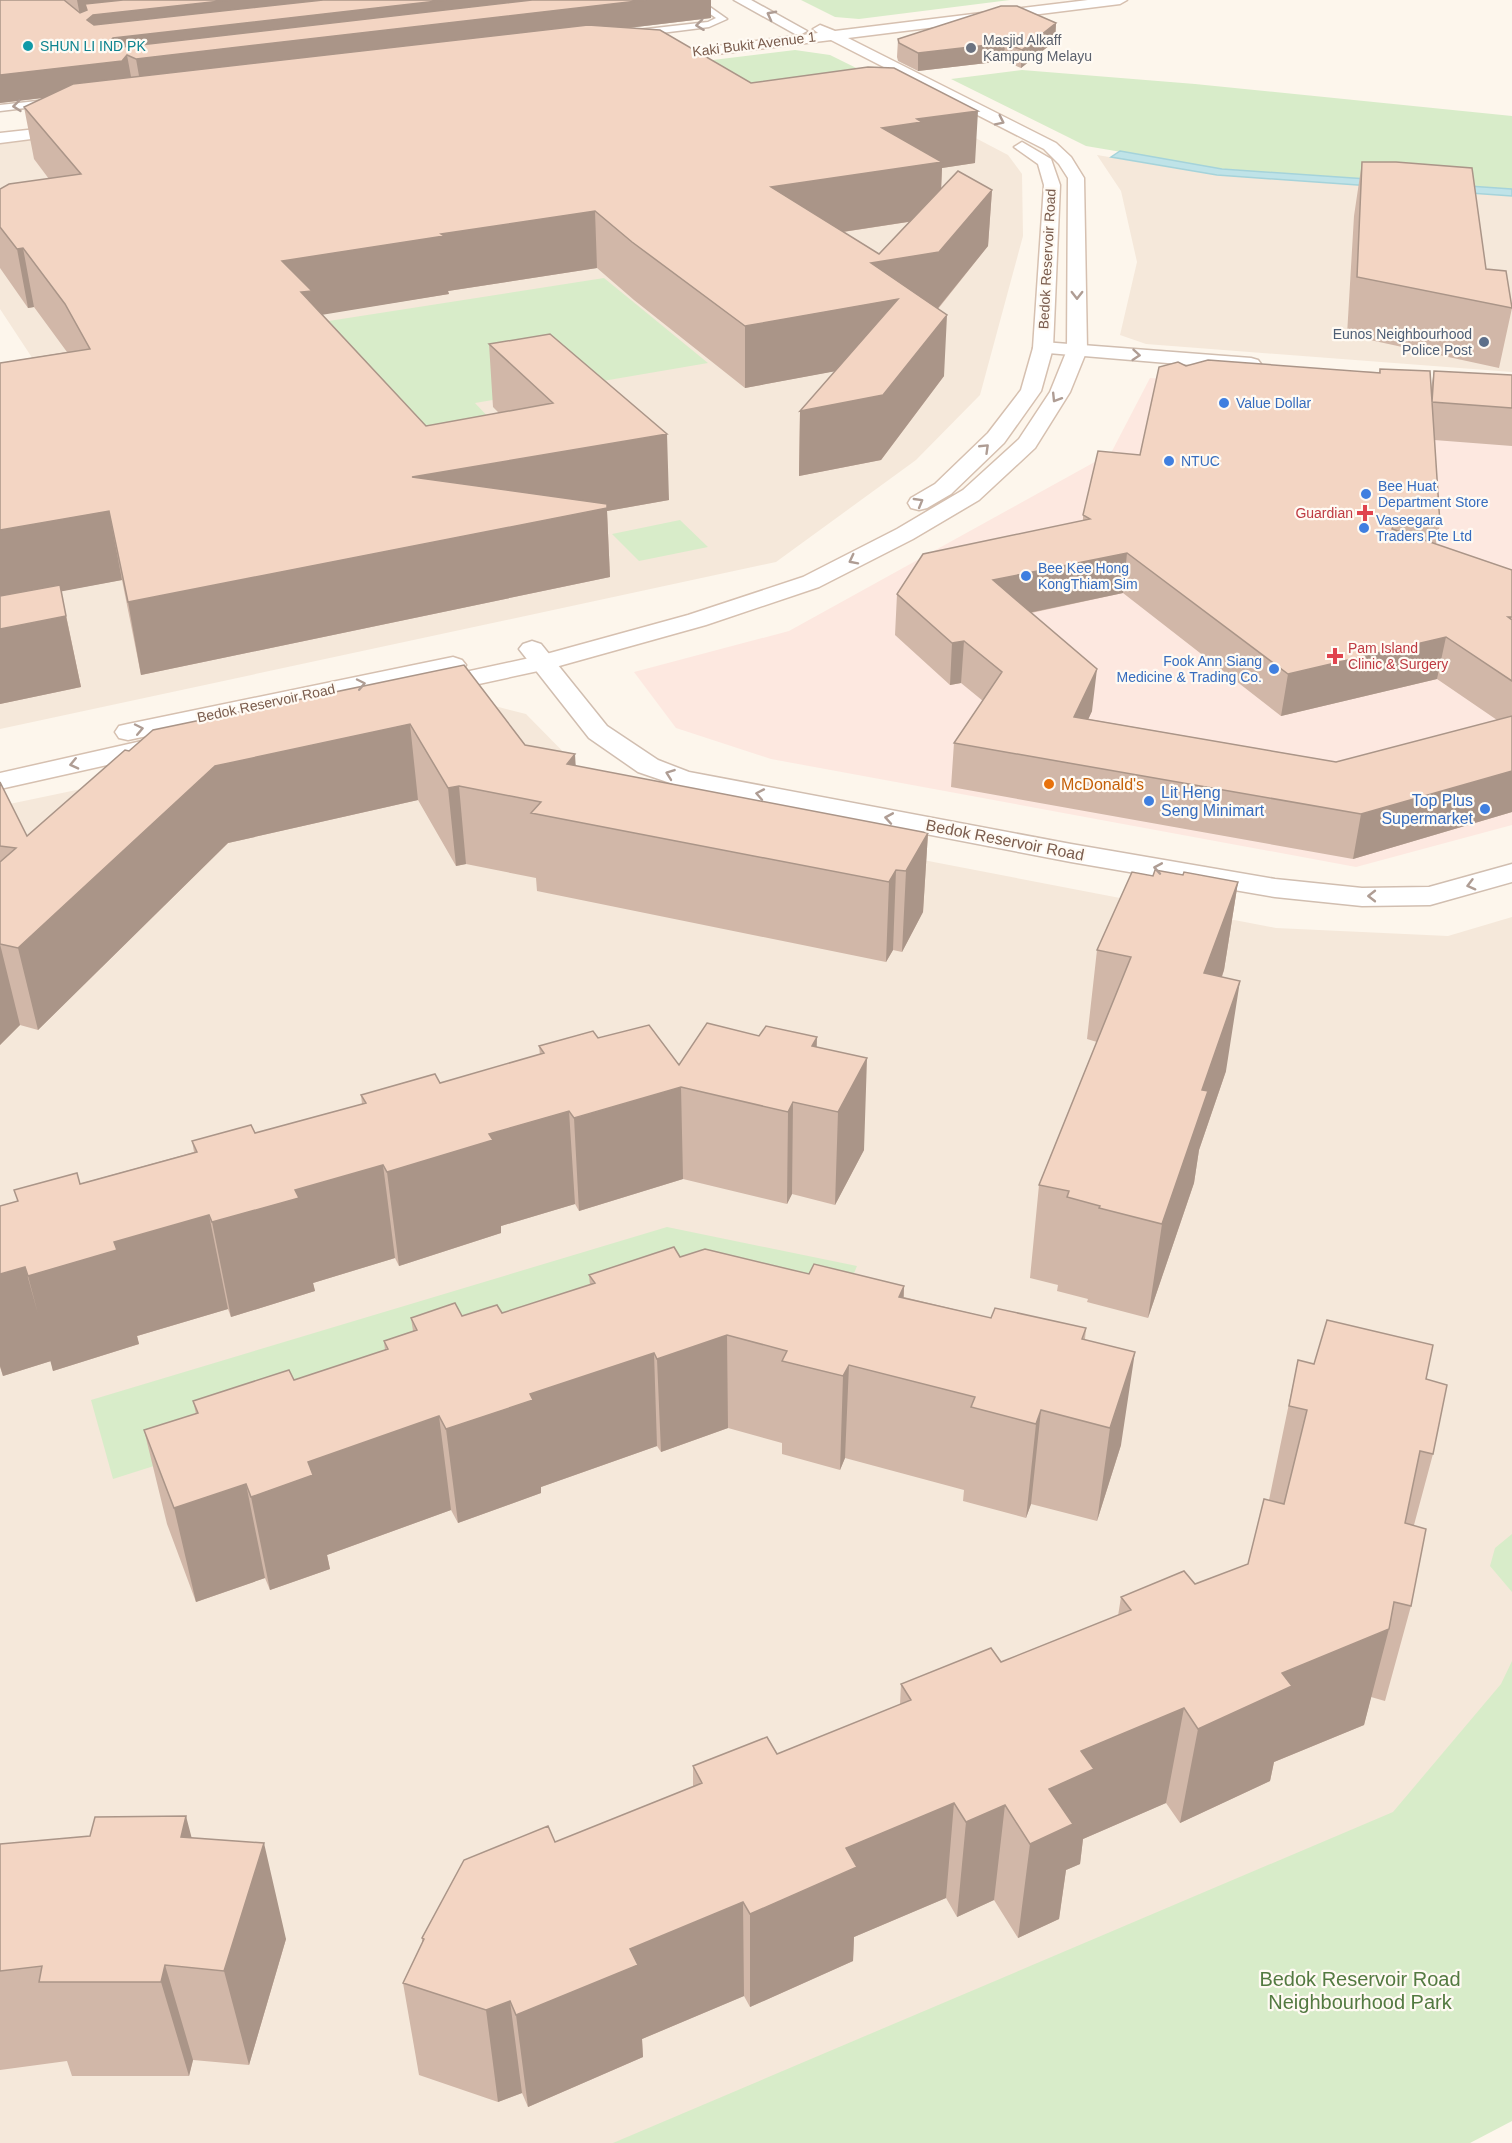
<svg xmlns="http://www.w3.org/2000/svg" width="1512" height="2143" font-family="Helvetica,sans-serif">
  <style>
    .residential { fill: #f5e8da }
    .commercial { fill: #fde8e0 }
    .green { fill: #d8ecc9 }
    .water { fill: #bfe3e8; stroke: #a5d3da; stroke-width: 1.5 }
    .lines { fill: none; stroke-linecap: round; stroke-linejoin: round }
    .lane-casing { stroke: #d1beb0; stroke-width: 3 }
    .street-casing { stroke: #d1beb0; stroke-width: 3 }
    .secondary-casing { stroke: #d6c0b0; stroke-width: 3 }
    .lane { fill: #fff; fill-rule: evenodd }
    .street { fill: #fff; fill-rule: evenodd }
    .secondary { fill: #fff; fill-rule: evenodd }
    .wall { fill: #d1b7a8; fill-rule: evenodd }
    .shaded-wall { fill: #aa9588 }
    .building { fill: #f3d5c3; stroke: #aa9588; stroke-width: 1.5 }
    .oneway { stroke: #af9d94 }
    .culture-dot { fill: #0f9aa8; stroke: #fffaf3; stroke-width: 2 }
    .worship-dot { fill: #6b7280; stroke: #fffaf3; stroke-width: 2 }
    .service-dot { fill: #5c6f8a; stroke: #fffaf3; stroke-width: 2 }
    .shop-dot { fill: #3f7fe0; stroke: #fffaf3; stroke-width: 2 }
    .health-dot { fill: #e0444e; stroke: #fffaf3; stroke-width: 2 }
    .food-dot { fill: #e8710a; stroke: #fffaf3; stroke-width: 2 }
    .labels { text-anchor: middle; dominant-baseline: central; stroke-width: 4.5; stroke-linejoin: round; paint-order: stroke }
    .far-worship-label { font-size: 14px; fill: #5b616d; stroke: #fffaf3; text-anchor: start }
    .far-street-label { font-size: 14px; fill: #7a5c4d; stroke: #fffaf3 }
    .far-culture-label { font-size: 14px; fill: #0d838f; stroke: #fffaf3; text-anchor: start }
    .far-service-label { font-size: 14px; fill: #4e5e75; stroke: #fffaf3; text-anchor: end }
    .far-shop-label { font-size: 14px; fill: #366cbe; stroke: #fffaf3; text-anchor: start }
    .far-health-label { font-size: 14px; fill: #be3a42; stroke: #fffaf3; text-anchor: end }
    .food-label { font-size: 16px; fill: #c56008; stroke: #fffaf3; text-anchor: start }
    .shop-label { font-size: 16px; fill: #366cbe; stroke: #fffaf3; text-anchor: start }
    .street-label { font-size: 16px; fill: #7a5c4d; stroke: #fffaf3 }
    .near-park-label { font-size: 20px; fill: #537a41; stroke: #fffaf3 }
  </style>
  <rect width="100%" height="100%" fill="#fdf6ec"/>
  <path class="residential" d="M679,64l222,35 107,56 14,19 1,62 -43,159 -64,65 -140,102 -776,167v-332l52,-9 -52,-79v-165z
    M1097,155l120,20 295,21v176l-366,-28 -26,-9 17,-73 -16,-71z
    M487,704l39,10 59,60 89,38 602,116 172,8 64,-19v1108l-232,118h-1280v-1337z"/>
  <path class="commercial" d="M1150,378l362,27v420l-156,42 -585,-108 -95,-31 -42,-56 155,-41 322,-178z"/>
  <path class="green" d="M801,0h209l-151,19 -24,-2z
    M795,50l35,5 85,42 -142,17 -93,-50z
    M1022,70l173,14 317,32v73l-290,-20 -136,-23 -135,-67z
    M604,278l104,85 -233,40 55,58 -93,17 -134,-153z
    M680,520l28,27 -69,14 -27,-27z
    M667,1227l190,39 -31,76 -173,-35 -540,172 -22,-79z
    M1512,1534v58l-22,-26 5,-18z
    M1512,1661v460l-42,22h-857l780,-331 108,-128z"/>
  <path class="water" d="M1120,151l102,18 290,20v7l-295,-21 -106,-18z"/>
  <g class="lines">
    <defs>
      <path id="lane" d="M690,0h10l27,19 -18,8 -80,10 -4,-3 4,-3 79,-9 8,-4z
        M56,99l3,1v4l-59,7v-6z"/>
      <path id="street" d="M734,0h17l56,31 -7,4 -5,-1z
        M1043,342l208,16 7,2 3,4 -3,4 -7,2 -215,-18 -3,-4 3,-4z
        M532,641l9,3 66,82 51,34 31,12 382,72 204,35 87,9 67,-1 83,-23v18l-82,23 -68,1 -87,-9 -204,-35 -389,-75 -44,-15 -49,-34 -70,-89 4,-5z"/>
      <path id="secondary" d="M1088,0h39l-7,4 -272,34 208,105 15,14 13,21 3,172 -17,42 -35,56 -56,52 -66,39 -94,48 -113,38 -154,43 -124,27 -9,-3 -4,-5 4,-5 120,-26 149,-41 115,-38 94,-48 66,-39 56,-51 31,-47 17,-42 1,-172 -9,-14 -15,-15 -213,-109 -179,22 -7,-4 2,-3 171,-22 -5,-4 7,-4 15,6z
        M73,125l5,2 3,3 -3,3 -78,10v-10z
        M1022,142l29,17 9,26 -7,163 -12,43 -37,52 -53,51 -24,14 -8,2 -8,-2 -3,-5 3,-5 24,-14 53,-51 33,-43 12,-42 11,-163 -6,-21 -24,-17z
        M453,657l9,3 4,5 -4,5 -334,70 -9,-2 -4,-6 4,-6 9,-2z
        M164,736l10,2 3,6 -3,6 -174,39v-16z"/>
    </defs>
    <use href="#lane" class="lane-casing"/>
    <use href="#street" class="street-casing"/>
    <use href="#secondary" class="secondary-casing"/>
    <use href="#lane" class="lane"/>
    <use href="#street" class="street"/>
    <use href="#secondary" class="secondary"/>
  </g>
  <path class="wall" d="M0,0h711v18l-83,10 123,55 224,80 -33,5 -1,21 51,1 -4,56 -50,63 6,67 -63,84 -82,16 1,-65 35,-40 -90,17 -111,-88 -37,-32 -149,23 1,3 -127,20 104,112 73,-13 -6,-6 -4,-63 180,156 -62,11 3,66 -469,98 -19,-95 -61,11 20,96 -81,17v-341l67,-11 -33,-45 -6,1 -28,-40v-79l49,-10 -15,-20 -10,-52 20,-9 -44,5zM910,221l-31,33 -36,-22 65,-10z
    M1056,23l-1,18 -34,27 -17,-7 -86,10 -20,-10 -1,-4 1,-18z
    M1362,162l124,107 26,39 -13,60 -152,-33 7,-119z
    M1186,366l193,6 1,-3 51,19 3,-17 78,4v71l-78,-6 6,84 -4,20 76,26v242l-159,47 -402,-72 3,-44 29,-42 -22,-18 -11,2 -55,-50 2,-41 186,-73v-6l57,-60zM1123,593l158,123 156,-37 60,41 -161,42 -248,-43 4,-8 -61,-98z
    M464,665l61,80 51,21 352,67 -5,79 -21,40 -9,-2 -7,12 -349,-71 -1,-13 -70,-14 -10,2 -38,-66 -190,43 -190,187 -18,-5 -20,20v-263l27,54 102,-85z
    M1183,875l55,7 -14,88 -2,7 4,94 -27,79 -5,33 -46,135 -61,-16 1,-3 -31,-8 1,-6 -28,-7 9,-93 58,-143 -10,-3 10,-89 56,-74z
    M759,1036l57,11 48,103 -29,55 -43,-11 -5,10 -104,-25 -104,32 -4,-7 -74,22v7l-102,33 -4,-8 -82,25 2,8 -84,26 -3,-8 -91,27 2,8 -86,27 -2,-10 -48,15 -3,-9v-161l194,-54 -2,-11 63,-8 107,-29 -1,-9 79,-12 100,-28 -1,-9 59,-8 81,27z
    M680,1257l224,29v11l87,21 95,10 -1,11 36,106 -24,76 -66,-17 -5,14 -63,-17 1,-11 -119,-32 -5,12 -58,-16v-11l-54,-15 -67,24 -4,-6 -116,41v6l-83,30 -7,-13 -124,45 3,14 -60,21 -5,-12 -69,24 -29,-78 -23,-94 52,-16 -3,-13 101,-21 91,-30 -1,-9 29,-10 -2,-13 91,-5 88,-28 -1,-10z
    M1298,1360l16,4 112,15 7,75 -19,71 -3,81 -26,95 -14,-4 -7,28 -90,37 -4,19 -90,42 -14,-20 -83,36 -3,25 -14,6 -7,49 -41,19 -24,-38 -37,17 -11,-19 -92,39 -1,24 -103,46 -6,-11 -102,43 1,18 -115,50 -6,-14 -24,9 -79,-27 -16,-92 19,-40v-5l133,-96 138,-55v-21l84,-12 123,-49 1,-21 100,-22 117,-46 3,-19 74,-13 53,-20 21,-64z
    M191,1838l95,101 -37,126 -56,-5 -4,16h-117l-5,-15 -67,9v-226z"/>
  <path class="shaded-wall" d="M77,0h634v18l-570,69 -5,-28 -9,-4 5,27 -6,6 -126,15v-28l81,-54z
    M1056,23l-1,18 -34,27 1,-18z
    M1005,43l-1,18 -86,10v-18z
    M978,111l-3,52 -33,5 -2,49 -170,26 1,-56 111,-59 35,-9z
    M992,190l-4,56 -92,114 -151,28v-62l126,-63z
    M595,211l2,57 -149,23 1,3 -134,22 -33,-55 159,-27z
    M23,248l11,59 -6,1 -11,-59z
    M947,315l-3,61 -63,84 -82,16 1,-65z
    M667,434l2,66 -62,11 3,66 -469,98 -13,-73 284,-125z
    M109,511l13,69 -122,23v-73z
    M1127,553l-4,40 -133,28 3,-41z
    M66,616l15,71 -81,17v-75z
    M1446,637l-9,42 -156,37 7,-42z
    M964,641l-3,42 -11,2 2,-42z
    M1097,669l-5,42 -22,49 4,-43z
    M410,724l8,76 -190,43 -190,187 -20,-82 197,-182z
    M575,754l4,68 -12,-58z
    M1512,771v41l-159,47 8,-45z
    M459,786l7,78 -10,2 -8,-78z
    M928,833l-5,79 -21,40 4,-81z
    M896,870l-3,80 -7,12 3,-80z
    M1238,882l-14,88 -33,93 13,-90z
    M0,944l20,81 -20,20z
    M1240,981l-14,90 -27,79 -5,33 -46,135 14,-94 40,-134z
    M817,1037l-2,70 -3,-61z
    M867,1058l-3,92 -29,55 3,-93z
    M681,1087l2,92 -104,32 -5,-93z
    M793,1102l-1,92 -5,10 1,-92z
    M569,1111l6,93 -74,22v7l-102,33 -12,-94 102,-38z
    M383,1165l12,93 -82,25 2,8 -84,26 -19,-95 83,-32z
    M209,1215l19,94 -91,27 2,8 -86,27 -25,-95 86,-34z
    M25,1267l26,94 -48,15 -3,-10v-92z
    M904,1286l-5,92v-81z
    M727,1335l1,93 -67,24 -4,-93z
    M1135,1352l-14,93 -24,76 13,-93z
    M654,1353l3,93 -116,41v6l-83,30 -12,-94 84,-35z
    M849,1365l-4,93 -5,12 3,-94z
    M1041,1410l-10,94 -5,14 10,-94z
    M439,1416l12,94 -124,45 3,14 -60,21 -19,-93 57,-35z
    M246,1484l19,94 -69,24 -22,-94z
    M1389,1629l-25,96 -90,37 -4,19 -90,42 18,-94 84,-56z
    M1184,1708l-18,95 -83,36 -3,25 -14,6 -7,49 -41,19 12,-94 19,-55 32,-38z
    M954,1803l-8,95 -92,39 -1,24 -103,46v-93l96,-66z
    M1005,1805l-11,95 -37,17 9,-95z
    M186,1816l25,96 -30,-75z
    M264,1843l22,96 -37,126 -25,-94z
    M743,1902l1,94 -102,43 1,18 -115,50 -12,-92 114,-66z
    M165,1965l28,95 -4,16 -28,-94z
    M510,2001l12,92 -24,9 -12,-92z"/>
  <path class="building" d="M0,0h64l16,13 7,-3 -2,-6 38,-4h107l-137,15 -6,5 7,5 229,-25h123l-333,38 -7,6 8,4 418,-48h114l-510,59 -9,-4 -5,6 -122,14z
    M1001,6h16l39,17 -34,27 -17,-7 -87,10 -19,-10 -1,-4z
    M588,25l72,5 91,53 117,-16 26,1 84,43 -61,8 5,3 -40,6 60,34 -171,25 108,67 79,-83 34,19 -53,62 -68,11 76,52 -64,80 -83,16 98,-112 -153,27 -113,-84 -37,-31 -154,23 3,2 -162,25 30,30 -11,1 125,134 127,-23 -64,-59 61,-10 117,100 -255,43 195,27v4l-479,94 -19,-91 -109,19v-167l90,-14 -25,-45 -42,-56 -6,1 -17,-22v-38l9,-5 72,-10 -57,-67 49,-23z
    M1362,162h34l76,6 14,101 20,2 6,37 -155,-31z
    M1208,360l172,13v-4l50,2 10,153 -46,-4 -2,9 120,41v47h-4l4,3v61l-66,-44 -158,37 -161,-121 -134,27 104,89 -23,48 262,45 176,-46v55l-151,43 -407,-71 48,-71 -38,-31 -12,2 -55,-49 26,-40 167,-35 -7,-4 15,-64 42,4 19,-88 19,-5 8,4z
    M1434,371l78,4v33l-80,-6z
    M60,585l6,31 -66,13v-33z
    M464,665l61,80 50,9 -8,10 361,69 -22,38 -10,-1 -7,12 -358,-69 10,-11 -82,-16 -11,2 -38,-64 -195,42 -197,182 -18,-4v-82l16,-14 -16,-2v-64l27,54 98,-86 4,1 24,-21z
    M1155,870l28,5 1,-3 54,10 -34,91 36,8 -38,109 6,1 -46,133 -63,-16 1,-2 -33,-9 2,-6 -30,-6 92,-228 -34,-7 35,-78 21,4z
    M707,1023l52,13 7,-10 51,11 -5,9 55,12 -29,54 -45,-10 -5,10 -107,-25 -107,31 -5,-7 -80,23 4,6 -106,32 -4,-7 -88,25 4,8 -87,24 -3,-7 -95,27 3,8 -89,26 -3,-9 -25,7v-68l18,-5 -4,-11 63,-17 3,11 117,-32 -5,-11 59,-16 4,8 111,-30 -5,-8 74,-21 5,9 104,-30 -5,-7 54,-15 5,7 51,-13 30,40z
    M674,1247l6,10 25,-8 104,25 5,-10 90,22 -5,11 92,21 4,-10 91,20 -4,11 53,13 -25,76 -69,-18 -5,14 -65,-17 4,-10 -126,-32 -6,11 -61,-15 5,-10 -60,-16 -70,24 -3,-6 -124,41 3,6 -87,29 -7,-13 -131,46 5,13 -62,22 -5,-13 -72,24 -30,-78 54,-17 -5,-12 96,-31 5,10 94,-31 -4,-8 33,-11 -6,-12 44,-15 7,13 35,-11 5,8 93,-30 -6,-8z
    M1327,1320l106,25 -7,34 21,6 -14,69 -13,-3 -15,72 21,6 -15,77 -17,-4 -5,27 -107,44 10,13 -94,43 -14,-21 -103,43 13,18 -45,20 24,35 -43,20 -25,-39 -39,17 -12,-19 -108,45 11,19 -107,47 -7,-12 -113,47 8,16 -122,50 -6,-14 -24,9 -83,-27 21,-44 -2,-1 42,-78 84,-34 7,16 147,-59 -9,-17 74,-29 10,17 134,-54 -10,-16 90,-36 10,14 130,-52 -10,-13 63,-26 11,13 53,-20 16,-65 20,5 23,-94 -18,-4 9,-46 16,4z
    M186,1816l-5,21 83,6 -40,128 -59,-6 -4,17h-122l3,-16 -42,5v-127l90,-8 5,-19z"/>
  <defs><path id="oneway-chevron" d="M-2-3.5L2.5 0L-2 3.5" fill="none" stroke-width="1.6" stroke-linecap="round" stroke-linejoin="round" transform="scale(1.5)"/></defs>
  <g class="oneway">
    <use href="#oneway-chevron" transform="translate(771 15) rotate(-152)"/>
    <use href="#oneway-chevron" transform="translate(700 25) rotate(173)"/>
    <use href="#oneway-chevron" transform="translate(17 106) rotate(174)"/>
    <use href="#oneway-chevron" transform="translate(1000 121) rotate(26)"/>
    <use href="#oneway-chevron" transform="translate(1077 295) rotate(90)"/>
    <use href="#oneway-chevron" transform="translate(1136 355) rotate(5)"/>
    <use href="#oneway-chevron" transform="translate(1056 398) rotate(122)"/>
    <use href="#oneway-chevron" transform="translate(985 448) rotate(-44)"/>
    <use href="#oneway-chevron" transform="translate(919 502) rotate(-30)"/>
    <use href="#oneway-chevron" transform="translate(853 560) rotate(153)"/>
    <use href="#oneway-chevron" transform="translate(361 684) rotate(-12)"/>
    <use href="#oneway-chevron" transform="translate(139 729) rotate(-12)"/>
    <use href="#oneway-chevron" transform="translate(74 764) rotate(167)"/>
    <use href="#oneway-chevron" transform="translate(670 774) rotate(-160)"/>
    <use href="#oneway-chevron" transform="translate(760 794) rotate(-169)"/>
    <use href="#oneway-chevron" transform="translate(889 818) rotate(-170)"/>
    <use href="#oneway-chevron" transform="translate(1158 868) rotate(-170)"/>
    <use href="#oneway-chevron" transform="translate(1471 885) rotate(165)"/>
    <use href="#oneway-chevron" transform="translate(1372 896) rotate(180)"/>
  </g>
  <circle class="culture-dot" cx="28" cy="46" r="6"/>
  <circle class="worship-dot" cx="971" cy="48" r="6"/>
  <circle class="service-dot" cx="1484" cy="342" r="6"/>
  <g class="shop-dot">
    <circle cx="1224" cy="403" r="6"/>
    <circle cx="1169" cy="461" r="6"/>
    <circle cx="1366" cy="494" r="6"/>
    <circle cx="1364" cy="528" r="6"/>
    <circle cx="1026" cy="576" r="6"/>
    <circle cx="1274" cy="669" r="6"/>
    <circle cx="1149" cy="801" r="6"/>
    <circle cx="1485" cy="809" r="6"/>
  </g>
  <g class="health-dot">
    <path d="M1362 504h6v6h6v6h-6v6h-6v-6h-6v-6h6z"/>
    <path d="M1332 647h6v6h6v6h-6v6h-6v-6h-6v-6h6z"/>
  </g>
  <circle class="food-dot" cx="1049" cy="784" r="6"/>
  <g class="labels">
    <g class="far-worship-label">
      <text x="983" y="40">Masjid Alkaff<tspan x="983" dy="16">Kampung Melayu</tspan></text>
    </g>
    <g class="far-street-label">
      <text transform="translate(754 44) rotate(-7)">Kaki Bukit Avenue 1</text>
      <text transform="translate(1047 259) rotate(-87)">Bedok Reservoir Road</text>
      <text transform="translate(266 703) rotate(-12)">Bedok Reservoir Road</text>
    </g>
    <g class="far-culture-label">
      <text x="40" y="46">SHUN LI IND PK</text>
    </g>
    <g class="far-service-label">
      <text x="1472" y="334">Eunos Neighbourhood<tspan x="1472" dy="16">Police Post</tspan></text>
    </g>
    <g class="far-shop-label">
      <text x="1236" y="403">Value Dollar</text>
      <text x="1181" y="461">NTUC</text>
      <text x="1378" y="486">Bee Huat<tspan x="1378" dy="16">Department Store</tspan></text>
      <text x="1376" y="520">Vaseegara<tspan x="1376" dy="16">Traders Pte Ltd</tspan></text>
      <text x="1038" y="568">Bee Kee Hong<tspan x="1038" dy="16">KongThiam Sim</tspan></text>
      <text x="1262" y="661" text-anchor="end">Fook Ann Siang<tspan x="1262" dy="16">Medicine &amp; Trading Co.</tspan></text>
    </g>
    <g class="far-health-label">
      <text x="1353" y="513">Guardian</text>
      <text x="1348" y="648" text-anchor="start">Pam Island<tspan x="1348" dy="16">Clinic &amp; Surgery</tspan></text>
    </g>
    <g class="food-label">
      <text x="1061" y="784">McDonald's</text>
    </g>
    <g class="shop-label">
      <text x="1161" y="792">Lit Heng<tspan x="1161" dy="18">Seng Minimart</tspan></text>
      <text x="1473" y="800" text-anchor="end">Top Plus<tspan x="1473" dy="18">Supermarket</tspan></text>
    </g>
    <g class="street-label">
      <text transform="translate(1005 840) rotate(11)">Bedok Reservoir Road</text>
    </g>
    <g class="near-park-label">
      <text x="1360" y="1979">Bedok Reservoir Road<tspan x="1360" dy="23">Neighbourhood Park</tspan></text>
    </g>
  </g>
</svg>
